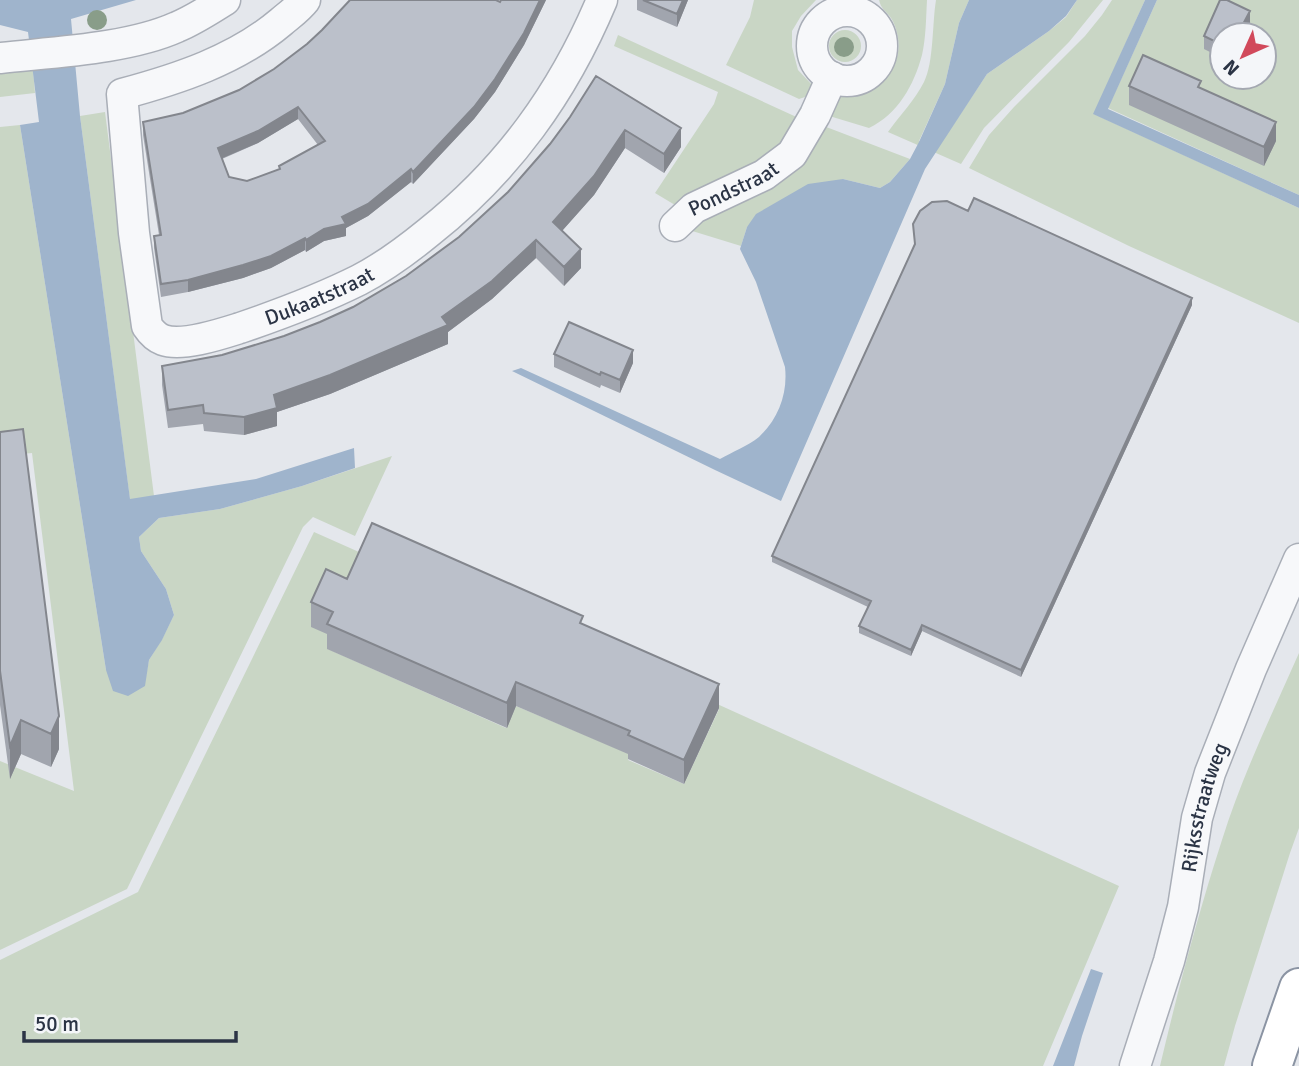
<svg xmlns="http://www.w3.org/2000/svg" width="1299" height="1066" font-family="Signika,sans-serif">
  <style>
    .green { fill: #c9d6c5; fill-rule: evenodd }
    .water { fill: #9fb4cc }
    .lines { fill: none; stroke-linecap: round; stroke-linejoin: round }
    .minor-casing { stroke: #a9aeb7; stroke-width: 33 }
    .highway-casing { stroke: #8b94a3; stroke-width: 42 }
    .minor { stroke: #f7f8fa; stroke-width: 30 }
    .highway { stroke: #fff; stroke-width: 38 }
    .tree { fill: #899d89 }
    .wall { fill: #a1a5ae; fill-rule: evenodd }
    .shaded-wall { fill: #83868d }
    .building { fill: #bbc0ca; stroke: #83868d; stroke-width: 2; fill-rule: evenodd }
    .labels { text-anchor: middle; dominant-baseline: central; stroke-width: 6; stroke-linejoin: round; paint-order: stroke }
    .street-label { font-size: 21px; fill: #2b3445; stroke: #f4f6f9 }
  </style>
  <rect width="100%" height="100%" fill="#e4e7ec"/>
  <path class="green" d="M754,0h62l-15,16 -9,15v16l6,23 16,17 -9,10 -6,2 -73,-34 24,-48z
    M879,0h48c-1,18 -1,38 -5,55 -8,30 -24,59 -53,73l-43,-13 8,-19c9,0 20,2 28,-1 25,-9 42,-35 35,-62 -1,-4 -3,-11 -6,-15 -5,-7 -10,-9 -12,-18z
    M936,0h33l-10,23 -14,61 -26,57 18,8 50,-75 62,-43 17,-14 11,-17h26l-34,42 -85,86 -23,36 -73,-32c12,-17 27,-32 36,-50 10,-20 8,-58 12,-82z
    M1112,0h33l-51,114 205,94v115l-170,-77 -160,-78 20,-33 25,-28 71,-71 17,-21z
    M1157,0h142v195l-191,-87zM1222,35h42v42h-42z
    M829 46a16 16 0 1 1 32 0a16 16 0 1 1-32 0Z
    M618,35l185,85 -15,25 -36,26 -69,27 -8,7 -20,-12 59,-89 4,-12 -104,-46z
    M33,69l2,24 -35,4v-25z
    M105,112l49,384 -24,4 -50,-384z
    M20,125l86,545 38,16 5,-26 13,-21 12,-24 -8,-26 -25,-38 -2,-14 20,-19 61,-9 82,-23 90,-30 -37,80 -42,-19 -10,10 -176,362 -127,61v-189l74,30 -42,-338 -32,3v-329z
    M821,125l89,34 -20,23 -10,6 -37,-9 -96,48 -6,19 -52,-16z
    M314,532l45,20 237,97 523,237 -76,180h-1043v-106l138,-68zM333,636l386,72v1l-35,75 -56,-24 2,-6 -114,-48 -10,22 -178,-79z
    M1299,653v175l-9,25 -55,173 -11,40h-64c18,-76 38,-152 62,-226 20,-64 50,-126 77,-187z"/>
  <path class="water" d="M0,0h136l-65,19 9,97 50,383 126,-20 98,-31 1,20 -53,18 -82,23 -61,9 -20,19 2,14 25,38 8,26 -12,25 -13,20 -4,26 -17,10 -15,-5 -7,-21 -86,-545 19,-3 -11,-90 -28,-7z
    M969,0h108l-11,16 -17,15 -62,43 -62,95 -144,332 -66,-31 -203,-99 9,-3 199,91c12,-7 28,-13 39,-22 19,-18 29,-43 26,-70l-29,-85 -16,-33 7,-22 9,-13 52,-30 35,-5 37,9 10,-6 20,-23 9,-17 26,-58 14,-61z
    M1145,0h12l-49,109 191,86v13l-206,-94z
    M1091,969l12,4 -21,63 -8,30h-21z"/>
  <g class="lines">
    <defs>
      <g id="minor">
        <path id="s1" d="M305,0c-7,9 -16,15 -24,22 -45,38 -103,57 -159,72l12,139 13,93c4,6 8,11 16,14 19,7 58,-6 77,-12 41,-14 81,-29 119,-48 25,-13 48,-30 70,-48 79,-63 134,-139 173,-232"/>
        <circle cx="847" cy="46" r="35"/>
        <path d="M0,58c54,-6 128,-9 177,-31 17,-7 32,-17 48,-27"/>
        <path id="s2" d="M675,226l19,-18 70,-33 28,-21 23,-39 17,-38"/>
        <path id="s3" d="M1135,1066l34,-105 14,-54 14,-89 13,-45 41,-104 48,-110"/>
      </g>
      <path id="highway" d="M1272,1066l27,-78"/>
    </defs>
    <use href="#minor" class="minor-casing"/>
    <use href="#highway" class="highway-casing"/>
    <use href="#minor" class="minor"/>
    <use href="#highway" class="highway"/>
  </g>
  <g class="tree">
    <circle cx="97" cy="20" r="10"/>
    <circle cx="844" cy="47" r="10"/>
  </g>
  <path class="wall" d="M501,0h45l-22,45 -29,47 -21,27 -61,65 -2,-2 -43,34 -22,12v8l-22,5 -18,11 -1,-2 -34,18 -28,10 -55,14 -27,5 -7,-49v-12l5,-1 -16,-100v-13l40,-9 317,-111zM298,119l20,26 -39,21v4l-32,11 -18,-4 -7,-18 36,-16z
    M637,0h51l-11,27 -40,-17z
    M1250,24l-3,5 10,6h-35v23l-18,-9v-13z
    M596,76l85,71 -17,26 -39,-25 -31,47 -32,36 19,37 -17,18 -28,-28 -44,41 -44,33v12l-118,50 -53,18v14l-33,9 -40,-4 -1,-7 -35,4 -6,-43v-19l60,-11 62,-19 36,-14 33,-15 53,-31 53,-39 49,-45 42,-48 20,-27z
    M1129,86l72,2 75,53 -12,25 -135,-61z
    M968,211l224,94 -171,372 -99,-46 -11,25 -52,-23v-7l9,-19 -96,-45v-6l143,-311 -2,-21z
    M554,354l79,9 -13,30 -19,-8 -1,3 -46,-21z
    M0,432l59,317 -8,18 -30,-13 -11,25 -10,-74z
    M347,579l236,45 136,84 -35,76 -56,-25v-5l-112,-48 -9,22 -180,-79v-15l-16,-7v-25z"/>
  <path class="shaded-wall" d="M540,0h6l-22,45 -29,47 -21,27 -61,65v-12z
    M683,0h5l-11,27v-13z
    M1250,11v13l-6,11 -2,-9z
    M298,107v12l-40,24 -40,17v-12z
    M1276,122v19l-12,25v-19z
    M681,128v19l-17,26v-19z
    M625,130v18l-31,47 -41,46v-19z
    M411,169v13l-43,34 -22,12v8l-22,5 -18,11v-12l36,-23z
    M305,238v12l-34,18 -28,10 -55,14v-12z
    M536,240v18l-44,41 -44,33v12l-118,50 -53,18v14l-33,9v-18l30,-22 168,-78z
    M581,249v19l-17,18v-19z
    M1192,298v7l-171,372v-7z
    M633,350v13l-13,30v-13z
    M922,625v6l-11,25v-6z
    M516,682v24l-9,22v-25z
    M719,684v24l-35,76v-24z
    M59,716v33l-8,18v-33z
    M21,720v34l-11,25v-33z"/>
  <path class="building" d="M350,0h146l4,2 1,-2h39l-16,33 -29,46 -21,28 -61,65 -2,-3 -43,35 -26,13 4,7 -22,5 -18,11 -1,-2 -34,18 -28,9 -55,15 -27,4 -7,-48 7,-1 -18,-113 40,-9 56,-23 35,-21 33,-25 15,-14zM298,107l27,34 -46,25 1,3 -33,12 -18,-4 -11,-29 40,-17z
    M643,0h40l-6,14z
    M1220,0h7l23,11 -8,15 15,7 -1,2h-34v10l-18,-9z
    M1143,55l58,26 -3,6 78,35 -12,25 -135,-61z
    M596,76l85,52 -17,26 -39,-24 -31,46 -41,46 28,27 -17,18 -28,-27 -44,41 -50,36 6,8 -118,50 -56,20 3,13 -33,9 -40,-4 -1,-8 -35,5 -6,-44 60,-11 62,-19 36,-14 33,-15 53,-31 53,-39 49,-45 42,-48 20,-27z
    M974,198l218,100 -171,372 -99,-45 -11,25 -52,-24 12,-25 -99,-45 143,-312 -2,-20 7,-13 12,-9 15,-1 21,10z
    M569,322l64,28 -13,30 -19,-8 -1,3 -46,-21z
    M23,429l36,287 -8,18 -30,-14 -11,26 -10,-75v-239z
    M372,523l211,93 -3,7 139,61 -35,76 -56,-25 2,-4 -114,-49 -9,21 -180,-79 6,-12 -22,-10 15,-33 21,10z"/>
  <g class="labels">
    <g class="street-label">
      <text stroke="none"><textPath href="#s2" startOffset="70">Pondstraat</textPath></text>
      <text stroke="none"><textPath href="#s1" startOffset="628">Dukaatstraat</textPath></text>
      <text stroke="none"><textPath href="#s3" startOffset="268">Rijksstraatweg</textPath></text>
    </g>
  </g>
  <g transform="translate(1243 56) rotate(225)"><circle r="33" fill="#f4f6f9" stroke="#a4a8b1" stroke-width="2"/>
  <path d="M0-5L12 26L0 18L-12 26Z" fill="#d1495b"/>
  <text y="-10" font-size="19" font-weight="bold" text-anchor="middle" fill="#2b3445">N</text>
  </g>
  <path d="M24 1031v10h212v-10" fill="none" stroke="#2b3445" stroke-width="3.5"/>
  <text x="35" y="1031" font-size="21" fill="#2b3445" stroke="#f4f6f9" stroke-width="5" paint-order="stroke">50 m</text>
</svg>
